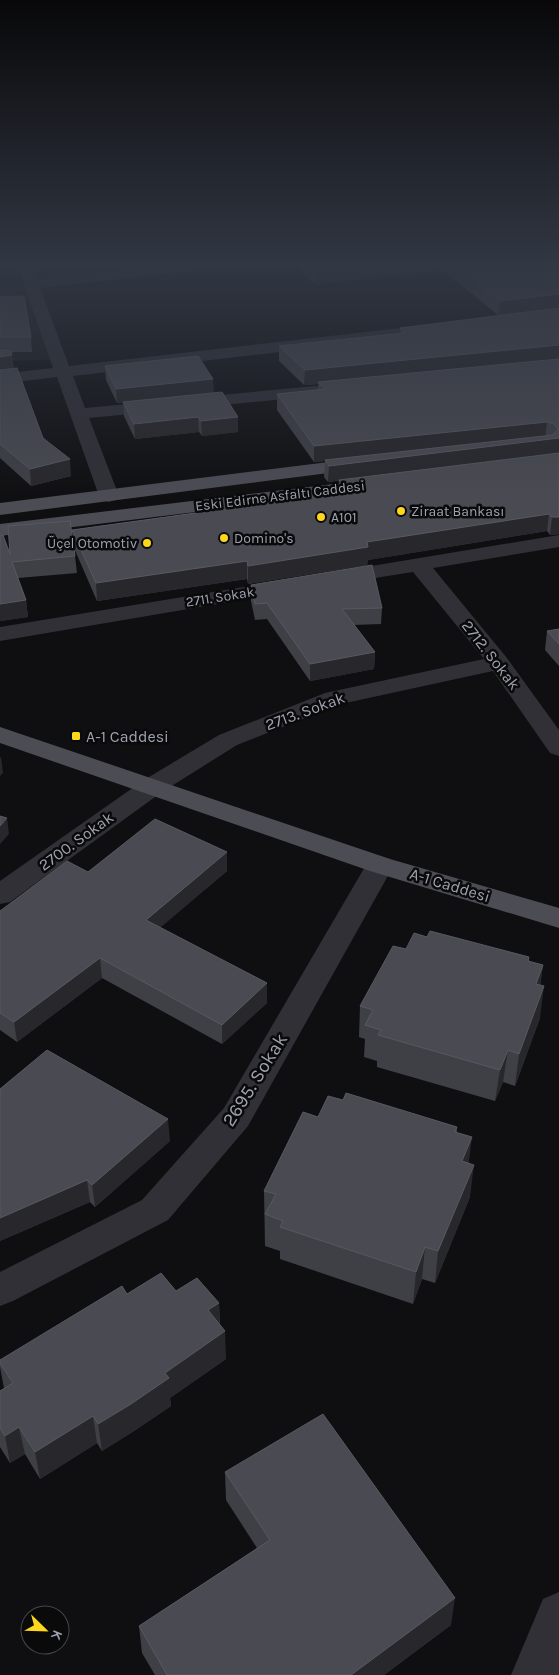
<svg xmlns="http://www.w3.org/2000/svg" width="559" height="1675" font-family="Karla,sans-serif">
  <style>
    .built { fill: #1b1b1e }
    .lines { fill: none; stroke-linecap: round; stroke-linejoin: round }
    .minor { fill: #303036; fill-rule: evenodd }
    .major { fill: #4c4c55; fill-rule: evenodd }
    .wall { fill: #3f4046 }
    .shaded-wall { fill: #28282c }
    .building { fill: #4a4b52; stroke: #575861 }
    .poi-dot { fill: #fcd71c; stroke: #0a0a0b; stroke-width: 2 }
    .labels { text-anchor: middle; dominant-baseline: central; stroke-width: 5; stroke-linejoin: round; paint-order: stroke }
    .far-street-label { font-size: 14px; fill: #9fa2b2; stroke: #0a0a0b }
    .far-poi-label { font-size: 14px; fill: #9fa2b2; stroke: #0a0a0b; text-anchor: start }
    .street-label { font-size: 16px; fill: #9fa2b2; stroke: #0a0a0b }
    .poi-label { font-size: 16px; fill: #9fa2b2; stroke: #0a0a0b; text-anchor: start }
    .near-street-label { font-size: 19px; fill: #9fa2b2; stroke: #0a0a0b }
  </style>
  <rect width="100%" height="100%" fill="#0f0f11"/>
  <path class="built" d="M0,265h214l-180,21 24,74 -58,1z"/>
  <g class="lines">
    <path class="minor" d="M19,265h14l4,15 136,-15h41l-7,4 -167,19 29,78 367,-42 6,2 2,3 -2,3 -6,2 -363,42 12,32 230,-22 6,1 3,4 -3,4 -6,1 -226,22 30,78 -3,4 -7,2 -7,-2 -3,-4 -42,-119 -57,7v-10l53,-6 -29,-83z
      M559,535v12l-126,21 74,90 52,72v26l-9,-3 -57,-82 -152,33 -104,41 -75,47 -152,110 -10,2v-23l144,-101 75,-45 106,-42 159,-34 -71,-87 -76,12 -8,-1 -3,-5 3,-5z
      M287,580l8,1 3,5 -3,5 -295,50v-14z
      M380,856l10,3 4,6 -146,261 -80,94 -155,81 -13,5v-34l142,-72 82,-92 142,-243 4,-6z
      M559,1592v83h-48l32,-76z"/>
    <path class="major" d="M361,458l7,2 2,4 -2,4 -368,47v-12z
      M376,479l7,2 3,4 -3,4 -383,47v-12z
      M0,727l390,132 169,49v20l-189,-57 -370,-128z"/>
  </g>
  <path class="wall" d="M295,265h264v269l-9,1 -3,-4 -179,29 -1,5 -119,19 -1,-5 -150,22 -23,-53 3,25 -59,5 8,22 2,17 -28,4v-85l10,18 64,-9 -2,-15 267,-37v-12l-11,1 -4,-5 1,-16 -11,1 -37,-52v-16l41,-4v-6l-14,1 -25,-24v-15l121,-13v-5l131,-17 -33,4 -55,-45 -128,14z
    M0,297l31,40 1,15h-21l3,16 29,70 28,38 -40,10 -31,-28z
    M105,366l109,27 24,39 -36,4 -3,-4 -64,7 -11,-23 -1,-14 -6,1 -11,-23z
    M251,585l131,23 -1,16 -27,1 21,27 -1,17 -64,12 -43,-62 -12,1 -4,-19z
    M559,629v37l-14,-16 2,-19z
    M227,871l-67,56 107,76 -45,41 -120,-66 -85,64 -17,-12v-119l88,-39z
    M427,937l102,20v5l14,3 -3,20v33l-25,68 -12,-4 -8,19 -118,-34v-6l-13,-4 1,-18 -6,-2 1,-31 46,-57z
    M0,1089l170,52 -75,66 -5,-5 -90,39z
    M343,1100l114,27v6l12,30 1,34 -35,86 -13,-4 -9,25 -133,-45v-8l-15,-5 -1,-55 54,-74z
    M127,1294l92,9 1,22 6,34 -56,39 1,8 -37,25 -32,20 -5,-8 -57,36 -15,-25 -15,9 -10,-16v-56l4,-3 -4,-21v-7z
    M225,1472l226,153 -67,50h-229l-13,-22 -3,-27 118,-78 -31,-48z"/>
  <path class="shaded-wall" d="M367,265h76v5l-128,14v-14z
    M559,294v14l-61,7 2,-14z
    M559,345v15l-241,22v2l-14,1 1,-15z
    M12,355l2,16 -14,2v-16z
    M213,379l1,15 -97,9 -1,-14z
    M198,417l1,15 -64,7 -1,-15z
    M238,417v15l-36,4 -1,-15z
    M547,422l-2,16 -231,24v-16z
    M559,438v16l-231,28 1,-16z
    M70,459l1,17 -40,10 -1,-17z
    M549,514l-2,17 -179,29 -1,5 -119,19v-18l119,-24z
    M552,517h7v17l-9,1z
    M247,561v18l-150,22 -1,-18z
    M26,600l2,17 -28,4v-17z
    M375,652l-1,17 -64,12v-17z
    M1,757l2,16 -3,3v-18z
    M7,818l2,16 -9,10v-18z
    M227,852v19l-80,68 -1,-19z
    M100,958l2,20 -85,64 -3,-20z
    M543,965l-4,32 -3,-13z
    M267,983v20l-45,41v-19z
    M544,986l-4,32 -25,68 4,-32z
    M508,1050l-5,32 -8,19 5,-31z
    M168,1119l2,22 -75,66 -3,-22z
    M472,1137l-4,32 -6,-8z
    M474,1165l-4,32 -35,86 3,-32z
    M87,1180l3,22 -90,39v-23z
    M425,1247l-3,32 -9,25 3,-32z
    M219,1303l1,28 -12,-21z
    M225,1331l1,28 -56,39 1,8 -37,25 -32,20 -4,-27 67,-51z
    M93,1416l4,27 -57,36 -5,-27z
    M19,1427l6,27 -15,9 -5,-27z
    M455,1598l-4,27 -67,50h-33z"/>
  <path class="building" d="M309,265h58l-52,5z
    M454,265h105v29l-59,7z
    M24,296l7,41h-31v-40z
    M559,308v37l-254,25 -26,-24 126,-13 -5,-5z
    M0,350l11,1 1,4 -12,2z
    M198,356l15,23 -97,10 -11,-23z
    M559,359v79l-230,28 -4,-6 228,-25 5,-6 -4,-5 -7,-2 -233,24 -37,-52 49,-5 -8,-7z
    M17,368l26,70 27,21 -40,10 -30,-25v-74z
    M222,392l16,25 -37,4 -3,-4 -64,7 -11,-22z
    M559,453v64h-7l-3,-3 -182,28 1,5 -120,19 -1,-5 -151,22 -24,-53 276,-38 -9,-12z
    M70,521l5,35 -63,6 14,38 -26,4v-68l3,-1 7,19 -2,-28z
    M372,565l10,43 -40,1 33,43 -65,12 -43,-61 -12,1 -4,-19z
    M559,629v15l-12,-13z
    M0,816l7,2 -7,8z
    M155,819l72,33 -81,68 121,63 -45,42 -122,-67 -86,64 -14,-9v-102l67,-50 21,11z
    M430,931l99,26 -1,4 15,4 -7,19 8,2 -25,68 -11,-4 -8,20 -122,-35 3,-5 -16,-5 8,-15 -13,-4 33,-60 13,3 8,-16 13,4z
    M47,1050l121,69 -76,66 -5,-5 -87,38v-129z
    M346,1093l111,34 -2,5 17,5 -10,24 12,4 -36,86 -13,-4 -9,25 -136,-45 3,-6 -18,-7 11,-20 -12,-3 39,-79 15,5 10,-21 15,4z
    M161,1273l15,18 21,-13 22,25 -11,7 17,21 -60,42 4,5 -38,26 -33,20 -5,-8 -58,36 -16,-25 -14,9 -5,-8v-37l13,-8 -13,-20v-3l122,-74 5,8z
    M323,1414l132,184 -104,77h-184l-28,-49 131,-86 -45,-68z"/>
  <linearGradient id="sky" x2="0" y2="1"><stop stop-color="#080809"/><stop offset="0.53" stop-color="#313743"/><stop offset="1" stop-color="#313743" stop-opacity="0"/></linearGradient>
  <rect width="559" height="499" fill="url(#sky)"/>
  <g class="poi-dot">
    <circle cx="401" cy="511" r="5"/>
    <circle cx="321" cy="517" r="5"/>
    <circle cx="224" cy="538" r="5"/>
    <circle cx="147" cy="543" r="5"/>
    <rect x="71" y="731" width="10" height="10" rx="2.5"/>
  </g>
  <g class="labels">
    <g class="far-street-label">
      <text transform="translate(280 496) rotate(-7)">Eski Edirne Asfaltı Caddesi</text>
      <text transform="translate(220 597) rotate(-9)">2711. Sokak</text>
    </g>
    <g class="far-poi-label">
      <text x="411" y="511">Ziraat Bankası</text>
      <text x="331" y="517">A101</text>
      <text x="234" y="538">Domino's</text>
      <text x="137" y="543" text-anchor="end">Üçel Otomotiv</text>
    </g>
    <g class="street-label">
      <text transform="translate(491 655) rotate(52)">2712. Sokak</text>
      <text transform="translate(305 711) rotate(-20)">2713. Sokak</text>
      <text transform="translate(76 841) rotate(-36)">2700. Sokak</text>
      <text transform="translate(450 885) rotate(17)">A-1 Caddesi</text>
    </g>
    <g class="poi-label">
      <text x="86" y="736">A-1 Caddesi</text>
    </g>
    <g class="near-street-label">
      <text transform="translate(255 1080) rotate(-58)">2695. Sokak</text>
    </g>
  </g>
  <g transform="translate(45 1630) rotate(113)"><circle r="24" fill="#0a0a0b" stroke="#46474e"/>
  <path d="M0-4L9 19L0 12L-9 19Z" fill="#fcd71c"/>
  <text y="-8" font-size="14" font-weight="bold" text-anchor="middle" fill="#9fa2b2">K</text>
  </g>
</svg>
